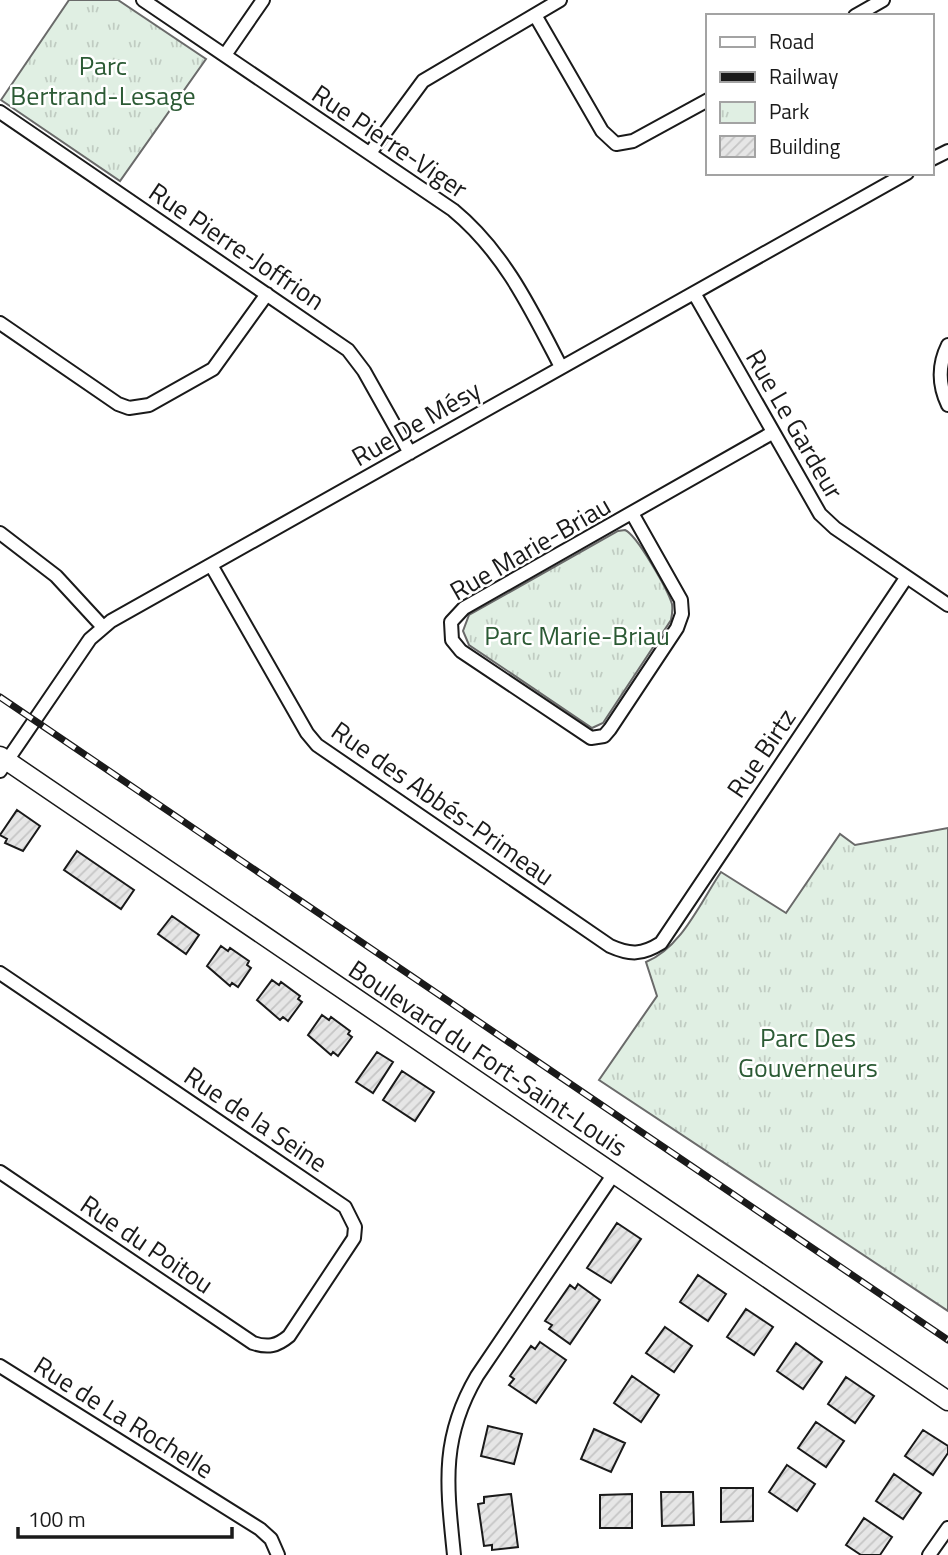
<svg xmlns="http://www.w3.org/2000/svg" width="948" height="1555" font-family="'Titillium Web',sans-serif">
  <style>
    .park { fill: url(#park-tufts); stroke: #6a6a6a; stroke-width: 2 }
    .building { fill: url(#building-hatch); stroke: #1a1a1a; stroke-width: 2 }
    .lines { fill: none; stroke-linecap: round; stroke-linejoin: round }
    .street-casing { stroke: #1a1a1a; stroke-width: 16 }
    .secondary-casing { stroke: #1a1a1a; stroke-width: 21 }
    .street { stroke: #fff; stroke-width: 12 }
    .secondary { stroke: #fff; stroke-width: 18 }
    .rail-casing { stroke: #1a1a1a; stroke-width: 7 }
    .rail { stroke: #fff; stroke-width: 4.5; stroke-dasharray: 13; stroke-linecap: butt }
    .labels { text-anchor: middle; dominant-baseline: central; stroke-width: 5; stroke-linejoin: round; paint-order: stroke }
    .park-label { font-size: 26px; fill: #2b5a34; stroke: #fff }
    .street-label { font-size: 26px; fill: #1a1a1a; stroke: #fff }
  </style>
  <defs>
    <pattern id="park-tufts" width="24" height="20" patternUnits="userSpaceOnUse" patternTransform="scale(1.75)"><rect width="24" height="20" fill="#e0efe3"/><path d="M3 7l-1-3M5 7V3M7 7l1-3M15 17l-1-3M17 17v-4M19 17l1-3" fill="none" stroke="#c0ccc2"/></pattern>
    <pattern id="building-hatch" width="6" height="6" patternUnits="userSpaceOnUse" patternTransform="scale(1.75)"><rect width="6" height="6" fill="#e6e6e6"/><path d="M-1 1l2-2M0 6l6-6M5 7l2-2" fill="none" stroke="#c5c5c5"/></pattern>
  </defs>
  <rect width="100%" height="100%" fill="#fff"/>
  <path class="park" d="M69,0h49l88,59 -86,122 -119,-81z
    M625,530c12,5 43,60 47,74 1,6 0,11 -1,16l-68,103 -11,5 -123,-83 -6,-14 6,-16 149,-84z
    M948,828v483l-349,-231 58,-84 -11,-34c35,-14 54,-59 75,-90l65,41 54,-79 15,11z"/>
  <path class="building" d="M17,810l23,16 -17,25 -18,-8 2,-4 -7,-4z
    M77,851l57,39 -13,19 -57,-39z
    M172,916l27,19 -13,19 -28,-20z
    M221,946l7,5 2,-3 19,13 -2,4 4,3 -13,19 -6,-4 -2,3 -23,-20z
    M272,980l7,5 2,-3 19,14 -2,3 4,3 -14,19 -5,-4 -3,3 -23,-20z
    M322,1015l7,5 2,-3 19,14 -2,3 4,3 -14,19 -5,-4 -2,3 -23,-20z
    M377,1052l16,10 -20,31 -17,-11z
    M402,1071l32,21 -19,29 -32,-21z
    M617,1223l24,16 -30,44 -24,-15z
    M698,1275l28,19 -18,27 -28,-19z
    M578,1284l22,16 -30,44 -21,-15 3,-4 -7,-4 25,-36 5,4z
    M746,1309l27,18 -19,28 -27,-18z
    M665,1327l27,19 -18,26 -28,-19z
    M540,1342l26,18 -30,43 -27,-18 5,-6 -4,-3 21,-30 4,3z
    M796,1343l26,19 -19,27 -26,-18z
    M632,1376l27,19 -18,27 -27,-19z
    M846,1377l28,19 -19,27 -27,-19z
    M816,1422l28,19 -18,26 -28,-19z
    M488,1426l34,8 -8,30 -33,-8z
    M594,1429l31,14 -14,29 -30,-13z
    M923,1430l25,16v7l-15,22 -28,-19z
    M787,1465l28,19 -18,27 -28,-19z
    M894,1474l27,19 -18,26 -27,-18z
    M721,1488h32v33l-32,1z
    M661,1492h32l1,33 -32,1z
    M511,1494l7,53 -26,3v-5l-8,1 -6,-42 6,-1v-6z
    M632,1494v34h-32v-33z
    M864,1518l28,19 -12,18h-19l-15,-10z"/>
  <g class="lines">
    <defs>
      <path id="street" d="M143,0l310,210c51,42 78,99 108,157
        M535,15l67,116 14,13 17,-3 75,-41
        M855,16l28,-16
        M225,55l38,-55
        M0,112l348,238 16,21 46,82
        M370,153l53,-72 137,-81
        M932,159l16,-8
        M694,293l126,221 15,14 113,77
        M0,323l118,81 11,4 20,-3 64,-36 54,-75
        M948,345c-10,20 -10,39 0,60
        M633,515l48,85 1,14 -5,14 -67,101 -6,7 -13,2 -130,-87 -9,-11 -1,-18 13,-14 308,-175
        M0,533l56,43 47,51
        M211,565l96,168 10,12 293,201c20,9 32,9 51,-3l245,-365
        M0,771l90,-132 21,-18 796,-448
        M0,973l345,234 10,20 -1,11 -65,98c-12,10 -21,12 -36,7l-253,-171
        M0,1366l260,163 11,10 7,16
        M454,1555c-7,-69 -14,-116 23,-179l136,-201
        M929,1555l19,-27"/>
      <path id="secondary" d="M0,756l948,645"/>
    </defs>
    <use href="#street" class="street-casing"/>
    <use href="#secondary" class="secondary-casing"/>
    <use href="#street" class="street"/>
    <use href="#secondary" class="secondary"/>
    <defs>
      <path id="rail" d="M0,697l948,643"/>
    </defs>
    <use href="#rail" class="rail-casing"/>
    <use href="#rail" class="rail"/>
  </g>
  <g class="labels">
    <g class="park-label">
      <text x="103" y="65">Parc<tspan x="103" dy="30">Bertrand-Lesage</tspan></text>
      <text x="577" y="635">Parc Marie-Briau</text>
      <text x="808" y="1037">Parc Des<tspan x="808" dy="30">Gouverneurs</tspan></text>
    </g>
    <g class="street-label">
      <text transform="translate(390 141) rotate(34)">Rue Pierre-Viger</text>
      <text transform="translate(237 246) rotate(34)">Rue Pierre-Joffrion</text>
      <text transform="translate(416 423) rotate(-30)">Rue De Mésy</text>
      <text transform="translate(795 424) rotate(60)">Rue Le Gardeur</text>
      <text transform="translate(530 548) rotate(-30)">Rue Marie-Briau</text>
      <text transform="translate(761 753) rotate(-56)">Rue Birtz</text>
      <text transform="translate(443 803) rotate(35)">Rue des Abbés-Primeau</text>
      <text transform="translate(488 1058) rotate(34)">Boulevard du Fort-Saint-Louis</text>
      <text transform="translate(256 1119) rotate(34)">Rue de la Seine</text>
      <text transform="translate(147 1244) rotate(34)">Rue du Poitou</text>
      <text transform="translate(124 1417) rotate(32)">Rue de La Rochelle</text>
    </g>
  </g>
  <rect x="706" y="14" width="228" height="161" fill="#ffffff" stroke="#a3a3a3" stroke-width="2"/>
  <rect x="720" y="37" width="35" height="10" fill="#ffffff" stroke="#a3a3a3" stroke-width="2"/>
  <text x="769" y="49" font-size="21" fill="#1a1a1a">Road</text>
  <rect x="720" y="72" width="35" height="10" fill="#1a1a1a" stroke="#a3a3a3" stroke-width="2"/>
  <text x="769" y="84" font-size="21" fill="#1a1a1a">Railway</text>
  <rect x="720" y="102" width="35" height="21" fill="url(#park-tufts)" stroke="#a3a3a3" stroke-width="2"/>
  <text x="769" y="119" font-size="21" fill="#1a1a1a">Park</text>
  <rect x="720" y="136" width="35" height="21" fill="url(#building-hatch)" stroke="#a3a3a3" stroke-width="2"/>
  <text x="769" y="154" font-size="21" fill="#1a1a1a">Building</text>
  <path d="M18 1527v10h214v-10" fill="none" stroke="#1a1a1a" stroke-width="3.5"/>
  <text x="28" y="1527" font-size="21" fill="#1a1a1a" stroke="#ffffff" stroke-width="5" paint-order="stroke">100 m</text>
</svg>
